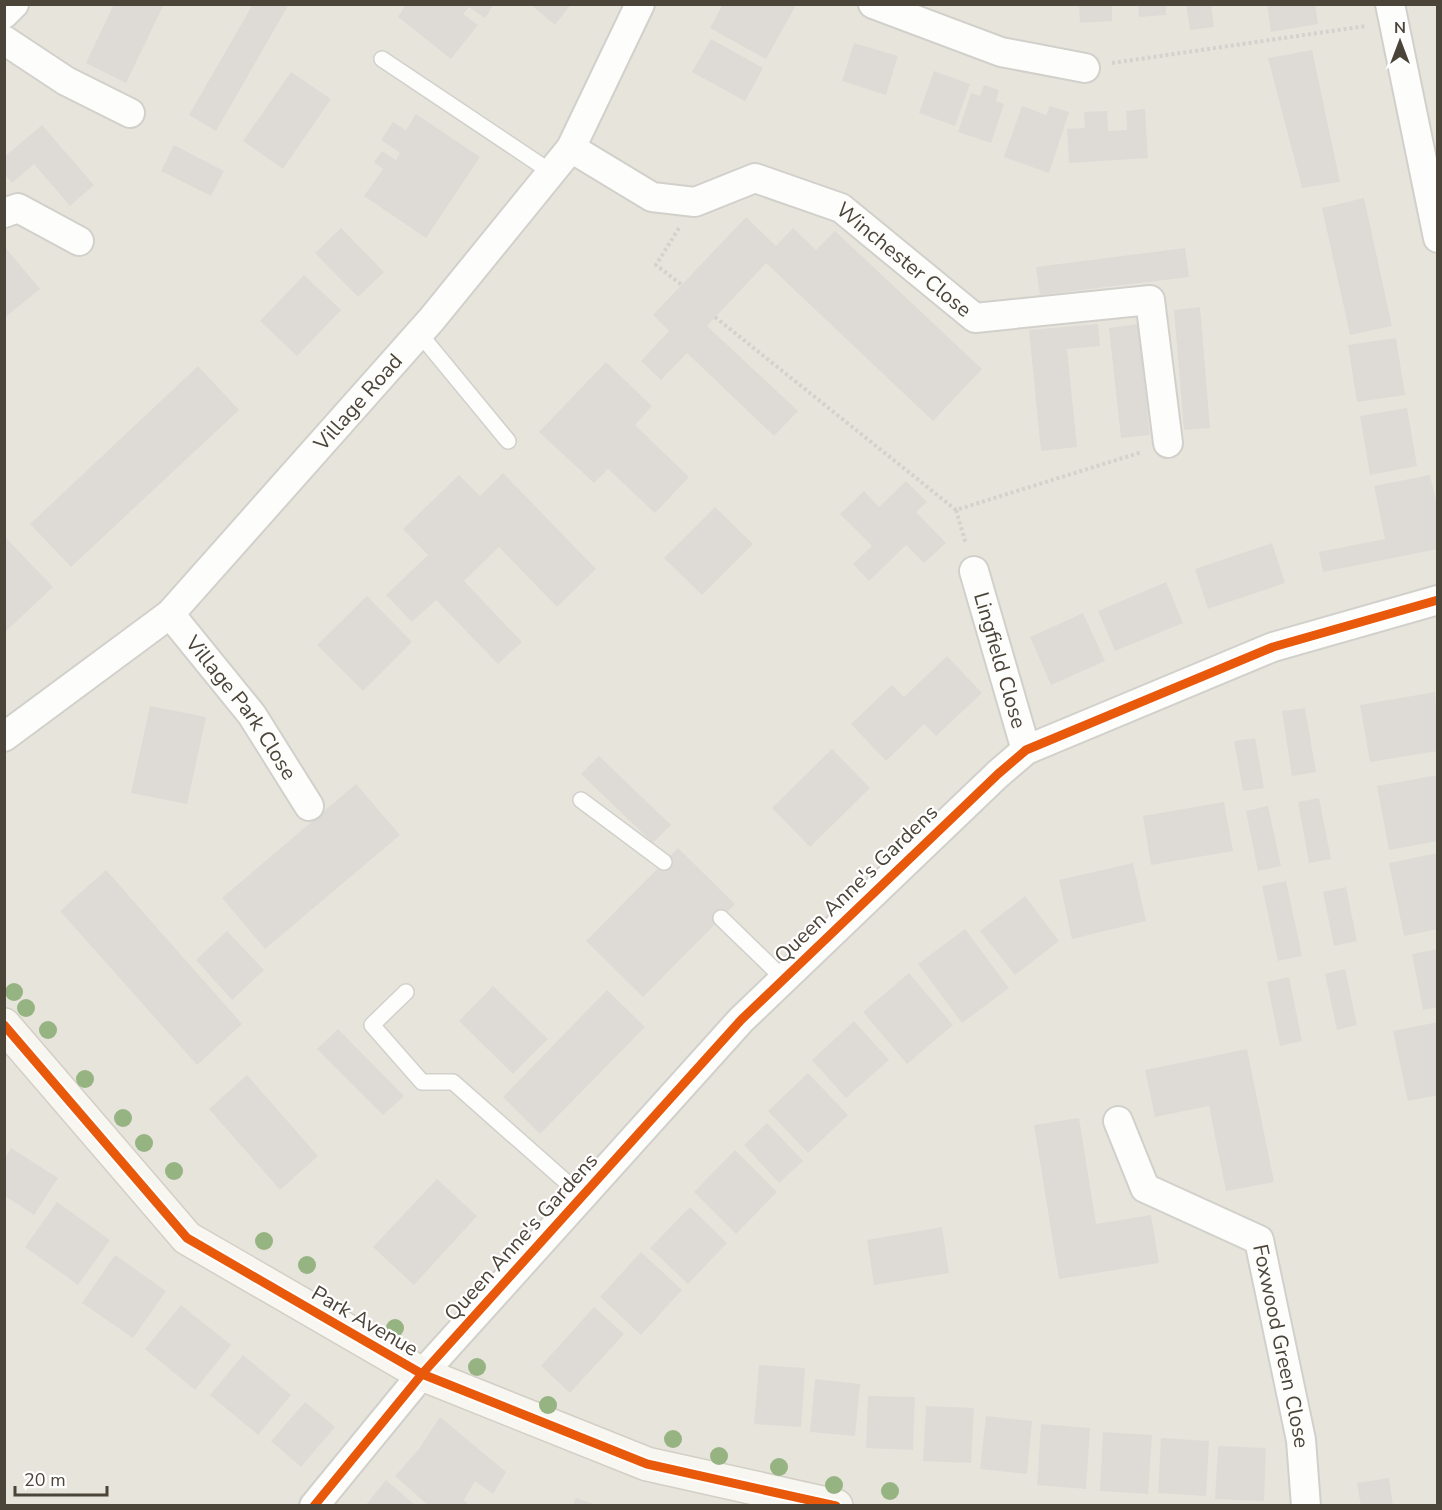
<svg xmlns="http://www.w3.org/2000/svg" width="1442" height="1510" font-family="'Nunito Sans',sans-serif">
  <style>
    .residential { fill: #e7e4dc }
    .building { fill: #dedbd6 }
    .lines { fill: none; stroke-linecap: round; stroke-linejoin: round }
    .lane-casing { stroke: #d2d0cb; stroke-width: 18 }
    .street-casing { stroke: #d2d0cb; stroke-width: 32 }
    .secondary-casing { stroke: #d3cfc5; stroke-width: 36 }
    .path { stroke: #d3d2cc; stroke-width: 4; stroke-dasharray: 3 3; stroke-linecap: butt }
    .lane { stroke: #fdfdfc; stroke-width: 15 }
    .street { stroke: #fdfdfc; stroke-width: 28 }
    .secondary { stroke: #f7f6f1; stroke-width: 33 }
    .cycleway-casing { stroke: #fff; stroke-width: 13 }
    .cycleway { stroke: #e8590c; stroke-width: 9 }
    .tree { fill: #96b382 }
    .labels { text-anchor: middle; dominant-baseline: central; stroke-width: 4.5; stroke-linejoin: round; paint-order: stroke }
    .street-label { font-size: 21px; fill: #4b4439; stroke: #fff }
  </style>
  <rect width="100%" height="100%" fill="#f4f2ee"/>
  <path class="residential" d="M5,5h1432v1500h-1432z"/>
  <path class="building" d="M114,4h50l-38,79 -40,-20z
    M253,4h36l-73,127 -27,-16z
    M406,4h88l-9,14 -16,-11 -6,7 15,11 -27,34 -53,-42z
    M530,4h41l-16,21z
    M723,4h66l6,3 -29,52 -56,-31z
    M1079,4h33v17l-32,2z
    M1138,4h28v11l-27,2z
    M1186,4h25l3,23 -24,3z
    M1267,4h48l3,20 -47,8z
    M711,39l52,29 -18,33 -53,-29z
    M854,43l44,13 -12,39 -44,-14z
    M1312,50l28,132 -38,6 -34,-130z
    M934,71l36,13 -15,42 -36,-13z
    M291,72l40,27 -48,70 -40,-28z
    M984,85l15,5 -3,11 8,3 -13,39 -33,-11 13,-39 9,3z
    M1022,106l24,9 4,-9 19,6 -20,61 -45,-16z
    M1145,109l3,49 -79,5 -2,-34 18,-1 -1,-16 23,-1 1,20 19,-1 -1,-19z
    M416,114l64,43 -54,81 -62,-42 19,-27 -9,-7 8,-11 14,9 4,-7 -19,-13 12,-18 13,8z
    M42,125l52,60 -24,21 -36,-42 -22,19 -8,-9v-17z
    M174,145l50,26 -13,25 -50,-25z
    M1364,198l28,128 -42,9 -28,-127z
    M746,217l30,29 17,-18 23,22 19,-19 147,138 -49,52 -167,-158 -59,63 91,85 -24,25 -87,-83 -26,27 -20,-19 28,-30 -16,-16z
    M341,228l43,44 -26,25 -43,-44z
    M4,246l36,43 -36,29z
    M1185,248l4,29 -149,18 -4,-28z
    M304,275l37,35 -44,46 -37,-35z
    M1200,307l10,121 -26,2 -10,-120z
    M1098,324l2,22 -33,3 10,98 -36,4 -12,-121z
    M1138,324l12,111 -29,3 -12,-110z
    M1396,338l9,57 -48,7 -9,-57z
    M606,362l46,44 -17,19 54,52 -34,36 -47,-44 -14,14 -55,-51z
    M198,366l41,44 -168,157 -41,-43z
    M1407,408l10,58 -47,9 -10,-59z
    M503,473l93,96 -39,38 -58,-60 -35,34 58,61 -24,22 -62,-64 -24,22 -26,-27 42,-40 -25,-26 56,-54 21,21z
    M1430,475l8,35v39l-115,23 -4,-20 66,-13 -11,-53z
    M906,481l21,21 -11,10 30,31 -22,20 -18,-18 -37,36 -16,-17 19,-18 -32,-32 24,-23 15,16z
    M715,507l38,37 -51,51 -38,-37z
    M4,536l49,51 -49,46z
    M1272,543l13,40 -77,26 -13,-40z
    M1166,582l17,41 -68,28 -17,-40z
    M367,596l45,46 -49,49 -46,-46z
    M1083,613l22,48 -54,24 -21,-48z
    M947,656l35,37 -46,43 -12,-12 -38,37 -35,-37 41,-39 12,12z
    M1435,692l3,59 -68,11 -10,-57z
    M150,706l56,11 -19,87 -56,-11z
    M1305,708l11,64 -24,4 -10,-65z
    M1255,738l9,50 -21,3 -9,-50z
    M832,749l38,39 -60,59 -38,-39z
    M599,756l72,69 -18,18 -72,-69z
    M1438,775v66l-49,9 -12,-64z
    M356,784l44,51 -135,114 -43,-51z
    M1319,798l12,61 -22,4 -11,-61z
    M1224,802l9,49 -82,14 -8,-49z
    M1268,806l13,60 -23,5 -12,-60z
    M678,848l57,56 -92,93 -57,-56z
    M1438,853v76l-34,7 -15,-73z
    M1133,863l13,58 -74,18 -13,-59z
    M106,870l136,154 -45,41 -137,-154z
    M1286,881l16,75 -24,5 -16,-75z
    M1346,887l11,54 -23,5 -11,-54z
    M1025,896l34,45 -44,34 -35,-44z
    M965,929l44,59 -47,35 -44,-59z
    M227,931l37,39 -32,30 -36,-40z
    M1438,949v58l-15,3 -11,-56z
    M1345,969l12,56 -20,5 -12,-56z
    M909,973l44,52 -46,39 -44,-52z
    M1289,977l13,64 -22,5 -13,-64z
    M493,986l55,53 -35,35 -54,-53z
    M607,990l38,37 -105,107 -37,-37z
    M854,1021l35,39 -43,38 -34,-38z
    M1438,1022v73l-30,6 -15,-70z
    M338,1029l66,67 -21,19 -66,-66z
    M1247,1049l27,133 -48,9 -17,-85 -54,11 -10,-47z
    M808,1073l40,42 -40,38 -40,-42z
    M247,1075l71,81 -38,34 -71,-81z
    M1079,1118l17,106 55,-9 8,48 -100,16 -25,-154z
    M767,1123l36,38 -24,22 -35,-38z
    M11,1148l47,30 -24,37 -29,-19v-38z
    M735,1150l42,42 -41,42 -42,-42z
    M437,1179l40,37 -63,69 -41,-38z
    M57,1202l53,38 -32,45 -53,-38z
    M690,1207l37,36 -39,41 -38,-36z
    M942,1227l7,46 -75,12 -7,-45z
    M641,1252l41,38 -41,45 -41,-38z
    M115,1255l51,36 -33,47 -51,-35z
    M181,1305l50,40 -36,45 -50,-41z
    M594,1307l30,27 -54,59 -29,-27z
    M243,1355l48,40 -33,40 -48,-40z
    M759,1365l46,3 -4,59 -47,-3z
    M815,1379l45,5 -5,52 -45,-4z
    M868,1396l47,1 -2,53 -47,-2z
    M305,1402l30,25 -34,40 -30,-26z
    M926,1406l48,2 -3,55 -48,-2z
    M986,1416l46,5 -5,53 -47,-5z
    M440,1417l66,55 -13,22 -18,-13 -11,19 6,6h-41l-34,-30 24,-27z
    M1041,1424l49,4 -4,61 -49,-4z
    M1103,1432l49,3 -4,59 -48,-3z
    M1161,1438l48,3 -3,55 -48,-3z
    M1218,1446l48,2 -2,53 -49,-2z
    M1389,1478l4,28h-32l-4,-23z
    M386,1480l30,26h-51z
    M576,1498l21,7v1h-24z"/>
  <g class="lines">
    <defs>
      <path id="lane" d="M382,59l169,113
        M419,333l89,108
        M581,800l83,62
        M721,918l63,61
        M406,992l-34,33 50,57h31l129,114"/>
      <g id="street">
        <path d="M873,4l128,48 84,16"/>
        <path d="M1390,4l48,234"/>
        <path d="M4,14l10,-10"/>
        <path d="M4,40l62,41 64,32"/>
        <path id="s1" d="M571,148l81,49 43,5 60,-24 86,30 134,110 175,-18 18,143"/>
        <path d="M4,213l14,-5 61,33"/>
        <path id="s2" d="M974,571l52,179"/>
        <path id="s3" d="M170,614l82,101 57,91"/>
        <path id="s4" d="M4,737l166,-123 262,-295 139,-171 69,-144"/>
        <path id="s5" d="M1118,1121l27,67 114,52 42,200 5,66"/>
        <path d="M314,1506l108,-132 319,-354 257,-246 28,-24 247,-103 165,-47"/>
      </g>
      <path id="secondary" d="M4,1025l183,213 235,136 225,90 189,42"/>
    </defs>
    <use href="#lane" class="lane-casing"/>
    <use href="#street" class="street-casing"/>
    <use href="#secondary" class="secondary-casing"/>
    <path class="path" d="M1112,63l254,-37
      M679,228l-23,37 26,20
      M715,317l241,193 186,-58
      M956,510l10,34"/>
    <use href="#lane" class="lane"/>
    <use href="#street" class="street"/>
    <use href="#secondary" class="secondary"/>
    <defs>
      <path id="cycleway" d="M4,1025l183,213 235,136 225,90 189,42
        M314,1506l108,-132 319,-354 257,-246 28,-24 247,-103 165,-47"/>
    </defs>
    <use href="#cycleway" class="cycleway-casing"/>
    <use href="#cycleway" class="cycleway"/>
  </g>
  <g class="tree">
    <circle cx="14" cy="992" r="9"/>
    <circle cx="26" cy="1008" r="9"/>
    <circle cx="48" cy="1030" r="9"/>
    <circle cx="85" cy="1079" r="9"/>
    <circle cx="123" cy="1118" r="9"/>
    <circle cx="144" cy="1143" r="9"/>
    <circle cx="174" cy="1171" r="9"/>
    <circle cx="264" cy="1241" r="9"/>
    <circle cx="307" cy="1265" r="9"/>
    <circle cx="395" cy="1328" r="9"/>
    <circle cx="477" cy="1367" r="9"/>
    <circle cx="548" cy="1405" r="9"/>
    <circle cx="673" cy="1439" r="9"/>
    <circle cx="719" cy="1456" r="9"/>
    <circle cx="779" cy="1467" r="9"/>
    <circle cx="834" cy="1485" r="9"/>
    <circle cx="890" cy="1491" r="9"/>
  </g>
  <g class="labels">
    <g class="street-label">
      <text stroke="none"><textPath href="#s1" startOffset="375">Winchester Close</textPath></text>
      <text stroke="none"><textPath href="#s4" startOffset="490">Village Road</textPath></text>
      <text stroke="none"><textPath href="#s2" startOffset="93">Lingfield Close</textPath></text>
      <text stroke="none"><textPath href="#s3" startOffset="118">Village Park Close</textPath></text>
      <text transform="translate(856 884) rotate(-44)">Queen Anne's Gardens</text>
      <text transform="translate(521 1237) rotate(-48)">Queen Anne's Gardens</text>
      <text transform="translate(365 1321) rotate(30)">Park Avenue</text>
      <text stroke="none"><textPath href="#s5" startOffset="306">Foxwood Green Close</textPath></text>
    </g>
  </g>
  <rect width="1442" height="1510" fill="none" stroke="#4b4439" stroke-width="12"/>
  <g transform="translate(1400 42)" stroke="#ffffff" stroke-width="4.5" paint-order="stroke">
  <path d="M0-4.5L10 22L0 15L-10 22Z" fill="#4b4439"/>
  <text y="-9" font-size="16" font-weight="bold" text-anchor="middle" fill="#4b4439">N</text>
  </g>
  <path d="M15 1486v9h92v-9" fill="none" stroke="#4b4439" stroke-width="3"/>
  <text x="24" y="1486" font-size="18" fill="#4b4439" stroke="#ffffff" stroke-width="4.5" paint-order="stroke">20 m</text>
</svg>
